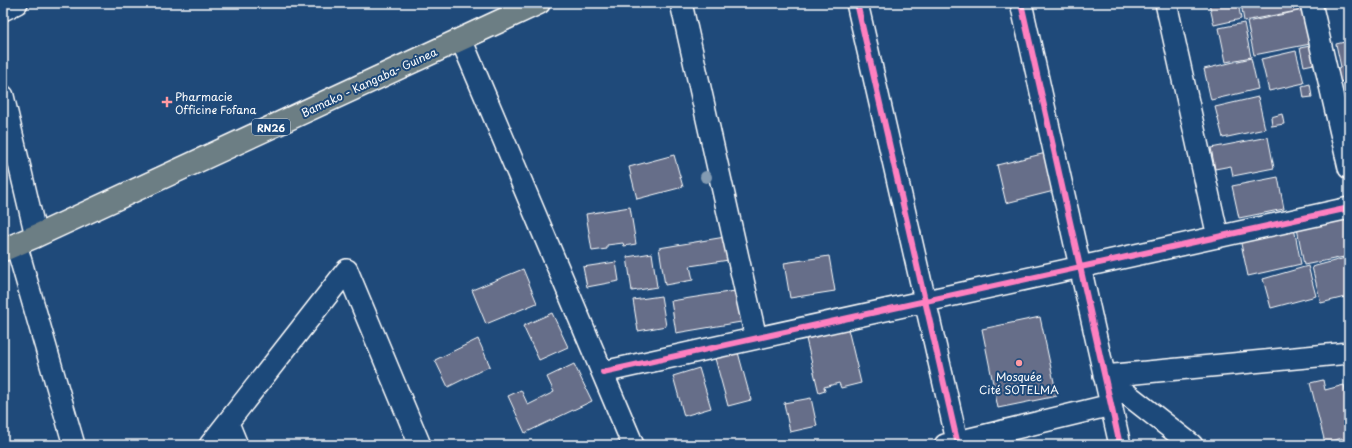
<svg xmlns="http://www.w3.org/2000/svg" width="1352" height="448" font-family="'Playpen Sans',sans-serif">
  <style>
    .building { fill: #666e89; stroke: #fff }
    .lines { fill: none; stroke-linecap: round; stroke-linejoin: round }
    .minor-casing { stroke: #fff; stroke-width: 24 }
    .primary-casing { stroke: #fff; stroke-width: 25 }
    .minor { stroke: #1f4a7a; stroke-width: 21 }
    .primary { stroke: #6c7e84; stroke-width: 22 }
    .cycleway-casing { stroke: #1f4a7a; stroke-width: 8 }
    .cycleway { stroke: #ff80c0; stroke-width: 6 }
    .tree { fill: #839bb2 }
    .poi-dot { fill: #ff9aa2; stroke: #1f4a7a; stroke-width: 1.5 }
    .labels { text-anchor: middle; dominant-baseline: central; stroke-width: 4; stroke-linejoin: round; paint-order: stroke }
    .shield { fill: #1f4a7a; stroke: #bcc9d7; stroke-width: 1 }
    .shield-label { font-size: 10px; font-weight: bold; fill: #fff }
    .street-label { font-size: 11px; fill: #fff; stroke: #1f4a7a }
    .poi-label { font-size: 11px; fill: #fff; stroke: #1f4a7a; text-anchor: start }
  </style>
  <rect width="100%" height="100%" fill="#1f4a7a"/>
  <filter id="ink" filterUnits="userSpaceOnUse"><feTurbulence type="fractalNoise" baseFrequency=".025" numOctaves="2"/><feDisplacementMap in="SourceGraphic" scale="8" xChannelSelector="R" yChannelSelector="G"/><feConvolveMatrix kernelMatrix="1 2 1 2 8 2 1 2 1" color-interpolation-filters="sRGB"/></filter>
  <g filter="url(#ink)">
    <path class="building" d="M1209,3h29l3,16 -27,6z
      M1241,3h59l2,7 -58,11z
      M1303,10l7,34 -56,11 -7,-33z
      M1244,23l7,34 -25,5 -7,-34z
      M1349,41v39l-10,2 -3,-13 5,-2 -5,-23z
      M1310,46l4,18 -10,2 -4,-18z
      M1296,51l8,32 -35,8 -8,-32z
      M1251,58l7,31 -47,11 -7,-31z
      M1310,84l2,13 -8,1 -2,-12z
      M1258,97l7,32 -42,9 -8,-31z
      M1282,114l2,10 -12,2 -1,-9z
      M1268,137l6,31 -41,8 -2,-10 -16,3 -4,-21z
      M1046,153l8,38 -48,12 -9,-38z
      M674,155l9,32 -46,12 -8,-32z
      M1278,177l6,32 -45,9 -7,-32z
      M630,207l6,37 -12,2 -1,-3 -16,2v4l-15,2 -6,-37z
      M1349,217v39l-45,9 -7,-37z
      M1294,228l7,36 -53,12 -8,-37z
      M731,236l4,23 -45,7 3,14 -28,5 -6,-37z
      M652,253l5,34 -25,4 -5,-34z
      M829,256l6,35 -45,7 -6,-35z
      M1349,257v39l-28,7 -9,-36z
      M616,262l3,19 -32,6 -4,-20z
      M1308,266l8,30 -45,12 -8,-29z
      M523,269l14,34 -51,21 -14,-34z
      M735,291l6,31 -65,11 -5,-32z
      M661,296l5,30 -28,5 -5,-31z
      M552,313l16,34 -29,13 -16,-34z
      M1040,317l17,79 -59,12 -16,-79z
      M848,329l13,54 -20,5 -2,-5 -15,4 1,4 -6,2 -13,-54z
      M478,339l12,27 -42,21 -13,-27z
      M736,345l15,55 -23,6 -15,-55z
      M574,364l18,37 -67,32 -17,-37 13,-6 7,15 26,-13 -7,-15z
      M699,368l12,40 -27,8 -11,-40z
      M1323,380l2,10 19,-5 5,22v33l-6,2 -1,-4 -17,5 -15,-60z
      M811,398l6,28 -27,6 -6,-29z"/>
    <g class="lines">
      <defs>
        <path id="minor" d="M681,3l75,335
          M857,3l101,442
          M1021,3l99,442
          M1166,3l52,234
          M1311,3l38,165
          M3,10l14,-7
          M461,39l172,406
          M3,96l33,140
          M16,244l58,201
          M603,372l746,-164
          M1104,376l245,-23
          M1104,376l88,69
          M228,423l9,22
          M210,445l137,-175 73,175
          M945,445l166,-40"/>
        <path id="primary" d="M3,250l33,-14 503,-233"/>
      </defs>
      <use href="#minor" class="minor-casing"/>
      <use href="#primary" class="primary-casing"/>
      <use href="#minor" class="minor"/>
      <use href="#primary" class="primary"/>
      <defs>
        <path id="cycleway" d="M857,3l101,442
          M1021,3l99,442
          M603,372l746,-164"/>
      </defs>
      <use href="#cycleway" class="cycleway-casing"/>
      <use href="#cycleway" class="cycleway"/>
    </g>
    <circle class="tree" cx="706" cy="177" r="6"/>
  </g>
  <g class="poi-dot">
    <path d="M165 96h4v4h4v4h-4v4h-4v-4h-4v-4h4z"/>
    <circle cx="1019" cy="363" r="4"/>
  </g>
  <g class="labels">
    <rect class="shield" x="252" y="119" width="38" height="16" rx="3"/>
    <g class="shield-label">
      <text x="271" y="127">RN26</text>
    </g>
    <g class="street-label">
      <text transform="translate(369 82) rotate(-25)">Bamako - Kangaba- Guinea</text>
    </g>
    <g class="poi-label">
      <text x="175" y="96">Pharmacie<tspan x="175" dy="13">Officine Fofana</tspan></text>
      <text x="1019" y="376" text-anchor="middle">Mosquée<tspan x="1019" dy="13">Cité SOTELMA</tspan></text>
    </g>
  </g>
  <rect width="1352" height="448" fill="none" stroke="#1f4a7a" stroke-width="16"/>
  <rect x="8" y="8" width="1336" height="432" fill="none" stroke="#fff" stroke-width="1.5" filter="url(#ink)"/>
</svg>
